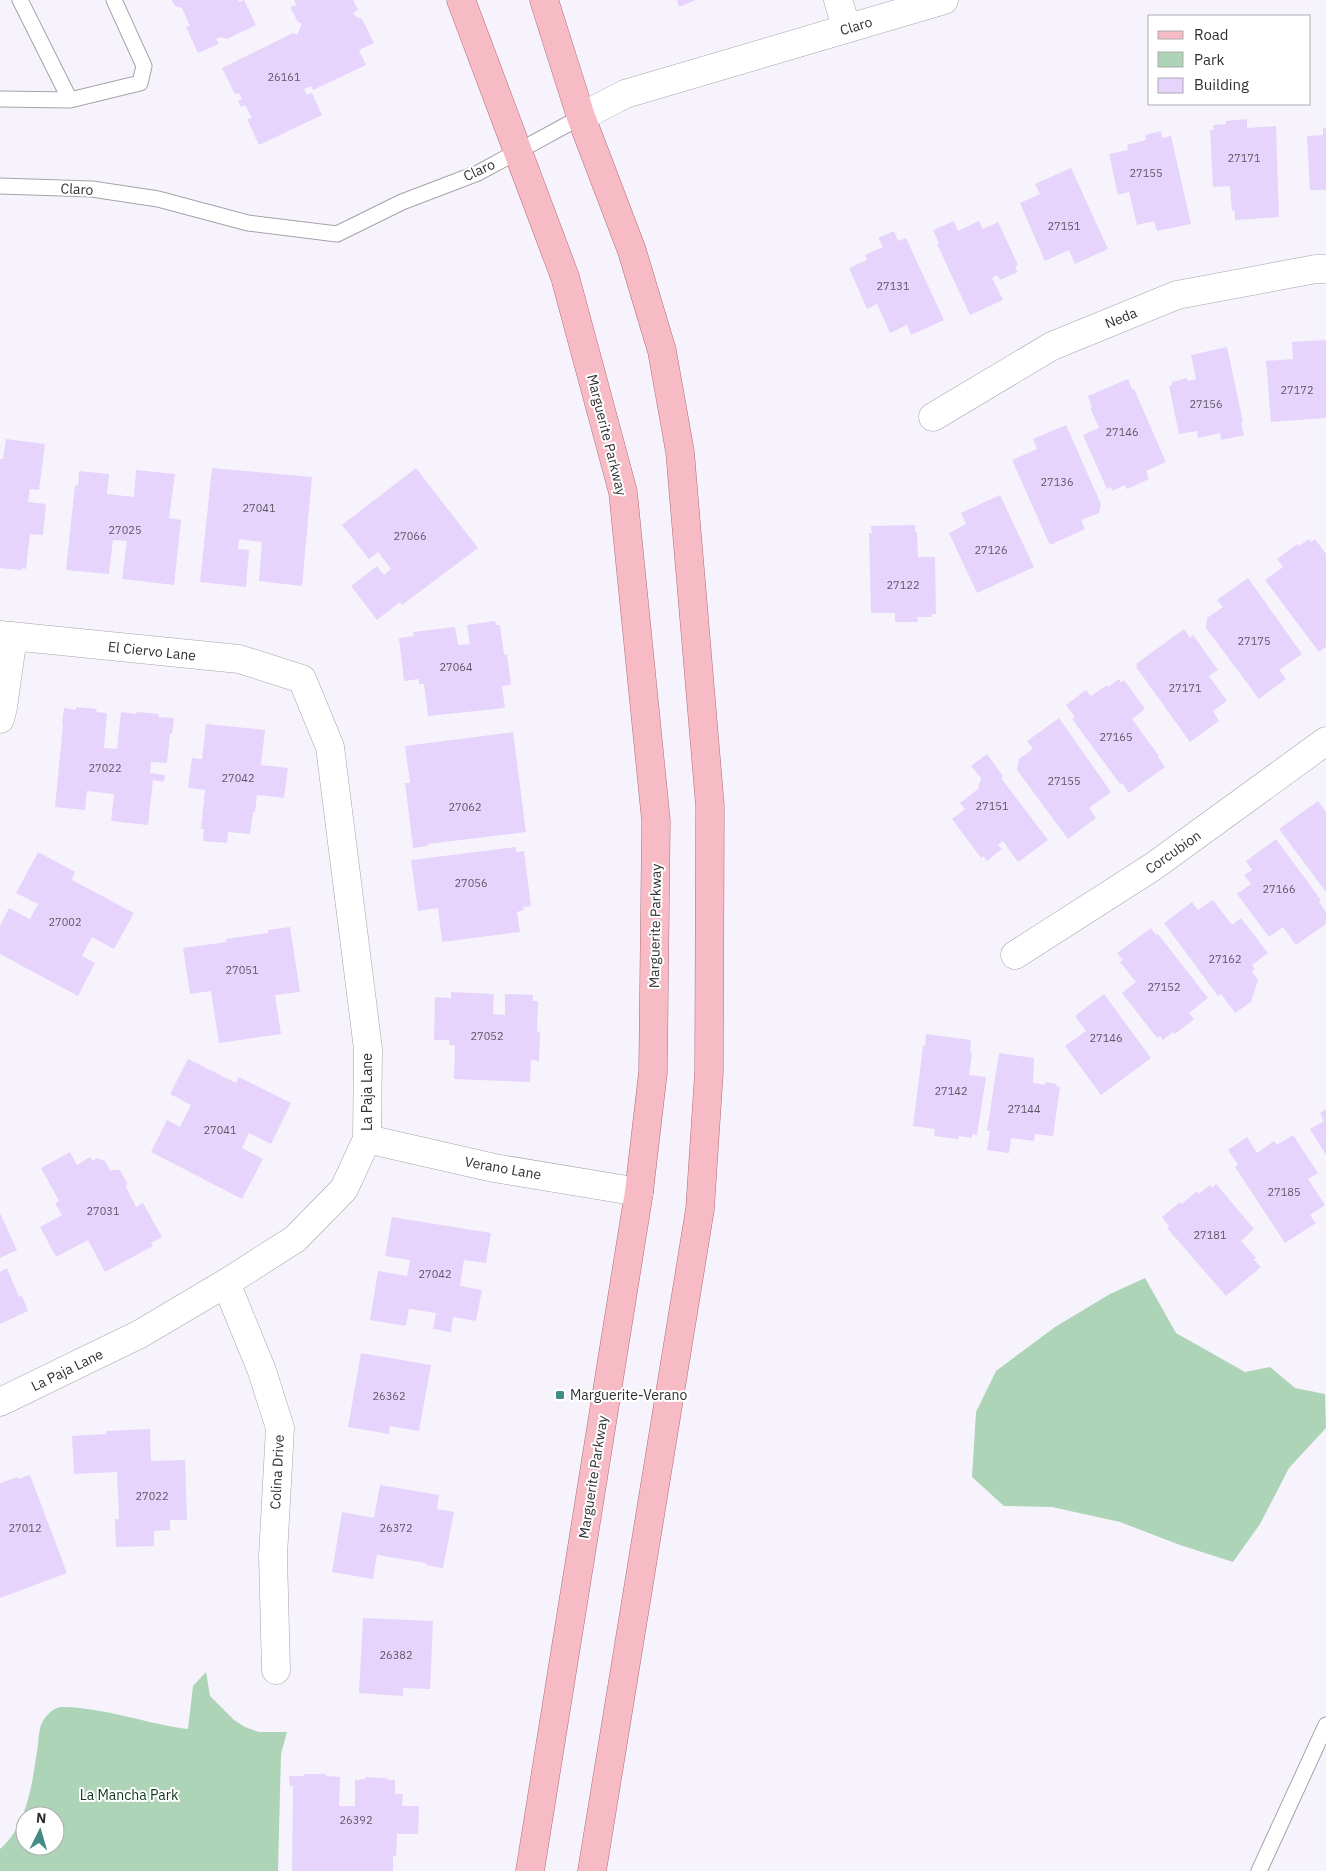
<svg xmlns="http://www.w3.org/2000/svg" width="1326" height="1871" font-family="'IBM Plex Sans',sans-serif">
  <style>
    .green { fill: #aed4b7; fill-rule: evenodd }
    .building { fill: #e6d4fd }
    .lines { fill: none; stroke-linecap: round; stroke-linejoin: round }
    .service-casing { stroke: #a6a2ab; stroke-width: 17 }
    .minor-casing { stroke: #a6a2ab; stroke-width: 29 }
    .tertiary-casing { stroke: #a6a2ab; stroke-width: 29 }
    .primary-casing { stroke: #ae6c79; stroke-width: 29 }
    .service { stroke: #fff; stroke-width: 15 }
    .minor { stroke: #fff; stroke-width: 28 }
    .tertiary { stroke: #fff; stroke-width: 28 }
    .primary { stroke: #f7bbc5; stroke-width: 28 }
    .poi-dot { fill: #438b87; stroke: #fff; stroke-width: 2 }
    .labels { text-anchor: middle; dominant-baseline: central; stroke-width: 4; stroke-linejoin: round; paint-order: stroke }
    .number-label { font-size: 11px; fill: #5e5865 }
    .street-label { font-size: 14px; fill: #302f32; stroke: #fff }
    .poi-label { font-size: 14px; fill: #302f32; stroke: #fff; text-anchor: start }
    .park-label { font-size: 14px; fill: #11371e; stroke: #fff }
  </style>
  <rect width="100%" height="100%" fill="#f7f3fd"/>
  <path class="green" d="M1145,1278l31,55 69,39 25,-5 25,21 30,6 1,34 -37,40 -29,56 -27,38 -53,-17 -60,-23 -68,-15 -48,-1 -32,-29 4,-65 20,-41 59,-44 55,-33z
    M206,1672l4,24 24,24 11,7 14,5h28l-6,22 -3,117h-278v-22c27,-23 32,-65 37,-98 2,-9 1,-23 6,-30 4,-7 12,-15 21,-14 42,1 83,17 124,22l5,-43zM25,1816h30v30h-30z"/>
  <path class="building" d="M172,0h66l1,2 5,-2 12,25 -29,14 -7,-2 -4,2 3,5 -21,9 -12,-26 4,-1 -8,-18 -7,-2z
    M294,0h59l5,10 -5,3 2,3 7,3 12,24 -15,7 7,15 -53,25 -2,-4 -7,3 3,6 5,-2 10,22 -63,30 -12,-26 5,-1 -7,-13 -4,2 -3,-6 4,-2 -3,-6 -4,1 -13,-26 71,-35 4,2 5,-11 -4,-2 -8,-15 6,-2z
    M677,0h19l-17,7z
    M1247,119v9l29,-2 3,91 -44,3v-9l-3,-1 -2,-24 -17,1 -3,-57h4l-1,-5 13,-1v-3z
    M1323,128h3v62h-16l-3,-54 16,-1z
    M1161,131l1,7 9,-2 20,88 -34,7 -3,-10 -17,4 -8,-33 -11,3 -9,-41 19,-4 -1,-5 19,-5 -1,-5z
    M1071,168l37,81 -33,15 -6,-14 -24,11 -25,-58 20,-9 -5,-10z
    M954,221l4,10 21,-10 4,8 15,-7 20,43 -3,1 3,6 -18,8 -3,-5 -5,3 11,22 -33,15 -33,-71 2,-1 -6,-13z
    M894,231l4,10 8,-3 38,82 -33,15 -4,-10 -17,8 -13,-29 -10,5 -18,-41 18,-8 -2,-5 18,-8 -5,-9z
    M1326,340v78l-55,4 -5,-61 27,-2 -1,-17z
    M1227,347l16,75h-2l3,13 -23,5 -1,-7 -22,5 -1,-7 -18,3 -10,-48 3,-1v-3l15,-4 1,3 8,-2 -5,-24z
    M1128,379l4,10h2l32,73 -20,9 3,8 -22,10 -2,-4 -13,6 -1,-4 -4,2 -24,-54 16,-7 -9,-20 2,-1 -4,-11z
    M1066,425l35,79 -2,9 -18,7 4,9 -35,16 -38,-85 25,-11 -4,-10z
    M6,439l39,5 -6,46 -9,-1 -2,13 18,2 -3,31 -13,-1 -4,35 -4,-1v2l-22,-2v-109h3z
    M212,468l100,9 -10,109 -43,-5 3,-39 -23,-3 -1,10 11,1 -3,37 -46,-5z
    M416,468l62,80 -76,57 -2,-3 -23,18 -26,-34 26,-20 7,9 7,-6 -13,-17 -9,7 -27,-34z
    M136,470l39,4 -6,44 12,2 -7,65 -52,-6 5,-38 -14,-1 -4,34 -43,-4 9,-85 3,1 1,-15 30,3 -2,20 27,3z
    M1000,495l34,72 -57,26 -28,-60 17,-9 -5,-11z
    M915,525v7h2l1,25h17l1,57h-4v3h-15l1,5h-23v-9h-24l-2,-80h3l-1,-7z
    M1309,539l2,3 4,-3 11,15v93l-7,5 -54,-72 18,-13 -6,-8 20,-15 2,2z
    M1248,578l54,76 -23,16 7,9 -27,20 -53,-71 1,-10 16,-11 -6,-7z
    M495,621l1,4h4l4,30 3,-1 4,31 -9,1 3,22 -77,8 -4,-32h-5v-5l-15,2 -5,-43 15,-2 -1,-4 42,-5 3,18 12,-1 -3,-19z
    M1184,629l6,9 3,-3 25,35 -9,6 18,25 -14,10 6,10 -29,21 -54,-75h2l-2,-3z
    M1119,679l2,4 3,-3 21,29 -13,10 27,37 -1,1 7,10 -36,26 -7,-10 -2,1 -48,-65 3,-2 -9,-12 20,-15 5,6 16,-11 1,2z
    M76,707l21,2 -1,3 11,1 -3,35 13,1 4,-37 15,2 1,-2 22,2 -1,3 16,1 -2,16h-2l-3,29 -16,-1 -1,11 15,2 -1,7 -11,-2 -5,45 -37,-4 3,-27 -27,-3 -2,19 -30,-3 8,-82 -1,-1 2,-16 12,2z
    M1059,718l52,74 -22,16 7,10 -28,21 -51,-69 2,-11 14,-10 -6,-8z
    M206,724l59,6 -4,35 27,3 -4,30 -27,-3 -2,17h-2l-3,22 -22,-2 -1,11 -24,-2 1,-12h-3l4,-39 -17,-2 4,-30 10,1z
    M513,732l13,100 -98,12v2l-15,2 -8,-65h5l-5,-37z
    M987,754l16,22 -2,2 47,62 -30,22 -15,-21 -5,4 4,4 -15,12 -4,-5 -2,2 -29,-39 13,-10 -5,-6 18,-14 3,-11 -10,-12z
    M1318,801l8,11v80l-47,-63z
    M1276,839l45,61 -2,2 7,10v12l-30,21 -13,-18 -14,10 -32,-43 14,-10 -7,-9 8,-5 -6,-9z
    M516,847v5l8,-1 7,55 -8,1 1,3 -7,2 3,20 -78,10 -4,-34 -20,3 -7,-51z
    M38,852l37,20 -3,8 62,33 -20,36 -22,-12 -10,19 13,7 -17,33 -78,-42v-28l9,-18 21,11 8,-15 -22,-11z
    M1213,900l19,25 9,-7 27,35 -16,12 3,4 -3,2 6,9 -7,22 -16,11 -14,-19 -3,2 -54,-73 28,-21 6,8z
    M290,927l10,65 -25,3 6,39 -62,9 -8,-52 -21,3 -7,-46 44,-6 -1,-3 42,-6v-3z
    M1151,928l5,7 2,-1 50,64 -19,15 5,6 -19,15 -2,-2 -10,8 -3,-4 -3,2 -35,-45 14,-11 -16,-20 3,-2 -6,-7z
    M451,992l43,2 -1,20 12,1v-21l28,1v6h5l-1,30 3,1 -1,29 -8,-1 -1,22 -76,-3 1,-33 -6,-1v-5h-15l1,-43 16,1z
    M1104,994l47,64 -50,37 -36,-49 21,-15 -11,-15z
    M926,1034l45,6 -1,12 2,1 -3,22 17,2 -9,58 -5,-1v4l-13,-2 -1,3 -24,-3 1,-7 -22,-3 10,-80h2z
    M999,1053l35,5 -1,25 12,2v-3l12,2 -1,2 4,1 -7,49 -18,-2 -1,7 -23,-3 -2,15 -22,-3 3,-19h-3z
    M188,1059l48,24 3,-6 52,26 -20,41 -22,-11 -7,15 21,11 -21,40 -91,-47 16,-32 13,7 11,-22 -21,-11z
    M1326,1109v46l-16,-26 14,-8 -4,-8z
    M1293,1135l25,38 -10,6 17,26 -15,10 6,8 -31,20 -50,-76 3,-2 -10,-15 19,-13 10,16 17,-12 3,4z
    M70,1152l7,13 13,-8 2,4 5,-3 8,3 5,10 3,-1h7l7,13 -1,4 10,20 7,-4 19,34 -11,6 2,3 -48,26 -17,-32 -32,17 -16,-30 22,-12 -7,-12 4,-2 -18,-33z
    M1216,1184l38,45 -13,12 15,17 -2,2 7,7 -35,29 -59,-68 2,-2 -7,-9 18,-15 2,2 15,-13 2,3 11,-9 2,3z
    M0,1213l17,37 -17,8z
    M392,1217l99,16 -5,30 -22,-3 -4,26 22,4 -6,31 -23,-4 -2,15 -18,-3 3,-16 -27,-4 -3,17 -36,-6 8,-49 29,5 3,-16 -25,-4z
    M7,1268l12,29 3,-1 6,15 -28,13v-52z
    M361,1353l70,12 -12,66 -29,-5 -1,8 -41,-7z
    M150,1429l1,32 34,-1 2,60h-17v10l-16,1v15l-38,1 -1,-28h4l-2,-47 -43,2 -2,-38 34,-2v-3z
    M30,1475l37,98 -67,25v-115l18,-6v2z
    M380,1485l59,10 -2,14 17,3 -11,56 -17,-3v-2l-49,-8 -4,24 -41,-7 10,-60 32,6z
    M363,1618l70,3 -3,68 -27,-1v8l-44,-3z
    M304,1774h22v2l14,1 -1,29h16v-26l11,-1 -1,-2 23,1 -1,2h8v14h8l-1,12h17l-1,28h-21l-1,22h-3v15h-101l1,-85h-3l-1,-10h15z"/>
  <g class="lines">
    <defs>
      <path id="service" d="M0,99l70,1 -50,-100
        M70,100l70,-17 4,-17 -30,-66
        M0,186l92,3 66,10 90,24 89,11 65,-32 76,-29 103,-56
        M1259,1871l67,-146"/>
      <path id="minor" d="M838,0l9,29
        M581,117l44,-23 319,-94
        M933,417l119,-71 125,-51 139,-26h10
        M0,635l239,24 63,20 28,68 38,302 -1,90 -23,50 -49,50 -69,44 -86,51 -140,68
        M0,719l3,-12 10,-71
        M1015,955l139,-89 172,-125
        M226,1283l36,88 18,57 -7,128 3,114"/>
      <path id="tertiary" d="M367,1139l127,29 145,24"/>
      <path id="primary" d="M461,0l104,277 58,215 33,329 -3,251 -14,120 -109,679
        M544,0l37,117 51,134 30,100 18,101 30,354 -1,266 -9,137 -108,662"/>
    </defs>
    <use href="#service" class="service-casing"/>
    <use href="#minor" class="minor-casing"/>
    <use href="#tertiary" class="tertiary-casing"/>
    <use href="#primary" class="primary-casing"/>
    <use href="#service" class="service"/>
    <use href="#minor" class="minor"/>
    <use href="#tertiary" class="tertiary"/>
    <use href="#primary" class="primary"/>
  </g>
  <rect class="poi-dot" x="555" y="1390" width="10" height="10" rx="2.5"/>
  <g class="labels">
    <g class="number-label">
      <text x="284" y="77">26161</text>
      <text x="1244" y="158">27171</text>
      <text x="1146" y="173">27155</text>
      <text x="1064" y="226">27151</text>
      <text x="893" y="286">27131</text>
      <text x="1297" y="390">27172</text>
      <text x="1206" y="404">27156</text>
      <text x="1122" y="432">27146</text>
      <text x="1057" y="482">27136</text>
      <text x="259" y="508">27041</text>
      <text x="125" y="530">27025</text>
      <text x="410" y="536">27066</text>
      <text x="991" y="550">27126</text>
      <text x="903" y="585">27122</text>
      <text x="1254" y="641">27175</text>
      <text x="456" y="667">27064</text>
      <text x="1185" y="688">27171</text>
      <text x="1116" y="737">27165</text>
      <text x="105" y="768">27022</text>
      <text x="238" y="778">27042</text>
      <text x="1064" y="781">27155</text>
      <text x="992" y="806">27151</text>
      <text x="465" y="807">27062</text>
      <text x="471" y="883">27056</text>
      <text x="1279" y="889">27166</text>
      <text x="65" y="922">27002</text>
      <text x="1225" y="959">27162</text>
      <text x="242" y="970">27051</text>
      <text x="1164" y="987">27152</text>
      <text x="487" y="1036">27052</text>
      <text x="1106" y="1038">27146</text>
      <text x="951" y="1091">27142</text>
      <text x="1024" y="1109">27144</text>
      <text x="220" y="1130">27041</text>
      <text x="1284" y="1192">27185</text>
      <text x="103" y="1211">27031</text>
      <text x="1210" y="1235">27181</text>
      <text x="435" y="1274">27042</text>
      <text x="389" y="1396">26362</text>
      <text x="152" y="1496">27022</text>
      <text x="25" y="1528">27012</text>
      <text x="396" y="1528">26372</text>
      <text x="396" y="1655">26382</text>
      <text x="356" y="1820">26392</text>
    </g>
    <g class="street-label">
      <text transform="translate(856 26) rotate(-17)">Claro</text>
      <text transform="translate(479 170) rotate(-25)">Claro</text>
      <text transform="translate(77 189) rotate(3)">Claro</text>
      <text transform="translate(1121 318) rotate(-22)">Neda</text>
      <text transform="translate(607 435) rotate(76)">Marguerite Parkway</text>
      <text transform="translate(152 651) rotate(6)">El Ciervo Lane</text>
      <text transform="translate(1173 852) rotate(-35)">Corcubion</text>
      <text transform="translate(655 926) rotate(-89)">Marguerite Parkway</text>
      <text transform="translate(367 1092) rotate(-90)">La Paja Lane</text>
      <text transform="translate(503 1168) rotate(10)">Verano Lane</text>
      <text transform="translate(67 1370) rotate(-26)">La Paja Lane</text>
      <text transform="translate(277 1472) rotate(-87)">Colina Drive</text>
      <text transform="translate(593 1477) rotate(-81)">Marguerite Parkway</text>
    </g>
    <g class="poi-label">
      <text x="570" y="1395">Marguerite-Verano</text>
    </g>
    <g class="park-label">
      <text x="129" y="1795">La Mancha Park</text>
    </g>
  </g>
  <rect x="1148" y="15" width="162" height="90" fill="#ffffff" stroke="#acacad"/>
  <rect x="1158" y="31" width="25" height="8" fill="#f7bbc5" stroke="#acacad"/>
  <text x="1194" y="40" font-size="15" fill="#302f32">Road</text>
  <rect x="1158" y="52" width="25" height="15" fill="#aed4b7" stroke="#acacad"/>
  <text x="1194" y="65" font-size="15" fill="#302f32">Park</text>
  <rect x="1158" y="78" width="25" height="15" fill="#e6d4fd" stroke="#acacad"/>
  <text x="1194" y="90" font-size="15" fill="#302f32">Building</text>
  <g transform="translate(40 1831) rotate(5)"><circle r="24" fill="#ffffff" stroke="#acacad"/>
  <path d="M0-4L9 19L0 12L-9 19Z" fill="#438b87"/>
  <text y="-8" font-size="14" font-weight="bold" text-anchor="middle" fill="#302f32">N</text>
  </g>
</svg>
